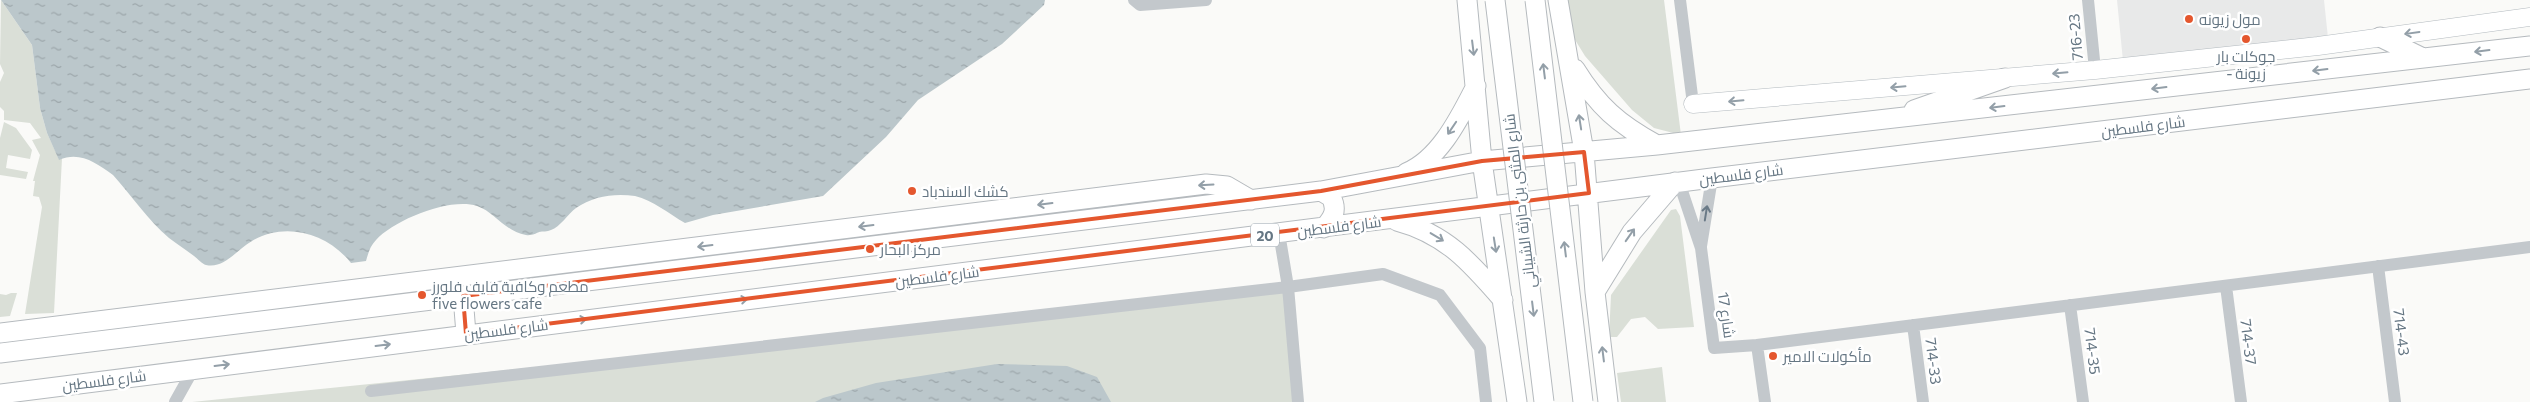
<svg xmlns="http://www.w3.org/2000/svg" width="2530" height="402" font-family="Commissioner,Cairo,sans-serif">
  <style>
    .built { fill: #e8e9e9 }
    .grass { fill: #dadfd7 }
    .water { fill: url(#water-ripples) }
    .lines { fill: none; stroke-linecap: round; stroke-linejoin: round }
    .secondary-casing { stroke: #b3babf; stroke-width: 19 }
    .primary-casing { stroke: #b5babe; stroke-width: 21 }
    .street { stroke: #c3c8cc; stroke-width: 12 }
    .secondary { stroke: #fff; stroke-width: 18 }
    .primary { stroke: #fff; stroke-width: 19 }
    .primary-bridge-casing { stroke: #b5babe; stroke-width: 21; stroke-linecap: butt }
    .primary-bridge { stroke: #fff; stroke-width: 19 }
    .oneway { stroke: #939fa8 }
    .oneway2 { stroke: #6a7a87 }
    .marked { fill: none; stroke: #e4572e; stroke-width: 4; stroke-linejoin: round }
    .poi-dot { fill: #e4572e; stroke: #fff; stroke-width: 2 }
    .labels { text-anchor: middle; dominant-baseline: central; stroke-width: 5; stroke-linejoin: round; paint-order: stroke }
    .shield { fill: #fff; stroke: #939fa8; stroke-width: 1 }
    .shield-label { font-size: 14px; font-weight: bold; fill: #657683 }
    .poi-label { font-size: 15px; fill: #657683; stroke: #fff; text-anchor: start }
    .street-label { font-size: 15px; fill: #657683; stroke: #fff }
  </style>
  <defs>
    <pattern id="water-ripples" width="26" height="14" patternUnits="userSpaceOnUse" patternTransform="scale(1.25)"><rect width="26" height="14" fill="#bbc7cb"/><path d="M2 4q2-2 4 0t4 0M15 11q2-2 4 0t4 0" fill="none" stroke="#9ca6aa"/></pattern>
  </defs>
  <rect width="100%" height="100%" fill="#fafaf8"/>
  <path class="built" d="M2117,0h207l4,38 -205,23z"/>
  <path class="grass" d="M1,0l31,45 8,63 7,25 12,26 3,-1 -8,155 -29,1 17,-107 -3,-10 -6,-1 2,-15h-2l7,-26 -8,-15 9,-2 -11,-15 -26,-3v-9l-4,-4v-25l4,-9 -4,-9z
    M1565,0h99l17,135 -27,-7 -22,-18 -47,-54 -16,-26z
    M4,122l12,6 16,22 -2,9 -22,-4 -2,13 22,4 -2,7 -26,-4v-37z
    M1676,209l4,7 14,111 -36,2 -13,-12 -14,2 -14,18h-8l2,-42 60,-85z
    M1286,291l14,111h-1108z
    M11,293h6l-7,23 -10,1v-23l6,1z
    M1662,367l4,35h-45l-4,-29z"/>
  <path class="water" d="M1,0h1044l-1,5 -42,39 -84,56 -32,37 -63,59 -110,19 -28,8c-16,-9 -32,-23 -50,-27 -20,-3 -42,0 -59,12 -8,6 -16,19 -25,22 -4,2 -8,1 -12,2 -2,1 -8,4 -13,3 -22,-4 -31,-23 -49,-29 -27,-9 -83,14 -101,34 -6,6 -8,14 -10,21l-15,2c-23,-29 -65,-42 -99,-22 -15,8 -27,28 -46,24 -4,-1 -8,-6 -12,-9 -8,-6 -17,-12 -25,-18 -21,-18 -38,-43 -56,-63 -17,-12 -33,-24 -54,-15l-12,-27 -7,-25 -8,-63z
    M997,364l70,2 30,11 14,25h-296l8,-4 53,-15z"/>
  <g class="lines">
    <defs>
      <path id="secondary" d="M1693,104l402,-34 223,-24 212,-29"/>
      <path id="primary" d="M1467,0l15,161 35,241
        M1558,0l26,152 11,140 13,110
        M2380,37l43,21
        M1575,69c23,37 43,55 82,76
        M1914,110l91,-32
        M1406,173c34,-14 54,-56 70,-87
        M1321,191l10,6c7,13 2,21 -7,31
        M1397,221c49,13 74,42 106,79
        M1595,292l37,-60 43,-50
        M463,296l3,38
        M0,333l1206,-149 21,2 24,14
        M0,353l1321,-162 161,-30 175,-16 873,-99
        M0,394l1712,-216 818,-99"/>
    </defs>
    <use href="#secondary" class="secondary-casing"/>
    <use href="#primary" class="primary-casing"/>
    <path class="street" d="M1134,0l6,5 66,-5
      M1680,0l13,104
      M2088,0l7,70
      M1679,182l22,66 13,100 43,-3 8,57
      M1279,233l9,54 10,115
      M1701,246l11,-68
      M2378,266l17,136
      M2226,286l15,116
      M2070,305l13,97
      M1913,325l10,77
      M1757,345l773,-98
      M371,391l917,-104 95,-13 57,21 40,53 6,54
      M175,402l19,-34"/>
    <use href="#secondary" class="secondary"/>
    <use href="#primary" class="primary"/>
    <defs>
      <path id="primary-bridge" d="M1495,0l49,402
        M1535,0l48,402"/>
    </defs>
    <use href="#primary-bridge" class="primary-bridge-casing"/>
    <use href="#primary-bridge" class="primary-bridge"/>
  </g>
  <defs><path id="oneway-shaft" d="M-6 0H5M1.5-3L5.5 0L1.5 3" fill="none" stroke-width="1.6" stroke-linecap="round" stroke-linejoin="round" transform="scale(1.25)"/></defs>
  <g class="oneway">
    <use href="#oneway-shaft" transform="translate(2412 33) rotate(172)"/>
    <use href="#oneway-shaft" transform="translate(1473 48) rotate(83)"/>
    <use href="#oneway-shaft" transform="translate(2482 51) rotate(173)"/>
    <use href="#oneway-shaft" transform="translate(2320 70) rotate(173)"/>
    <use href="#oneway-shaft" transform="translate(1544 71) rotate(-97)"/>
    <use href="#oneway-shaft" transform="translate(2060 73) rotate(175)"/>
    <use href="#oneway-shaft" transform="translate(1898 87) rotate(175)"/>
    <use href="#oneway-shaft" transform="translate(2159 88) rotate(173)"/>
    <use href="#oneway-shaft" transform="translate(1736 101) rotate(175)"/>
    <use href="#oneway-shaft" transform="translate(1997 107) rotate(173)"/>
    <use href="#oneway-shaft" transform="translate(1580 122) rotate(-99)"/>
    <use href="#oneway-shaft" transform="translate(1452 128) rotate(124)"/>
    <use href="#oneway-shaft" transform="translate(1206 185) rotate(177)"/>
    <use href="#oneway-shaft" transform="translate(1045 204) rotate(173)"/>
    <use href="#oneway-shaft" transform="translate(866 226) rotate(173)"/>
    <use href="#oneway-shaft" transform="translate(1630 235) rotate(-55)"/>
    <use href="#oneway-shaft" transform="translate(1437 237) rotate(31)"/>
    <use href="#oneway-shaft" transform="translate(1495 245) rotate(81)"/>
    <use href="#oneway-shaft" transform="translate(705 246) rotate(173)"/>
    <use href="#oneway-shaft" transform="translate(1565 249) rotate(-97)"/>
    <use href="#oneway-shaft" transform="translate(740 300) rotate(-7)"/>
    <use href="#oneway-shaft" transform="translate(1533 309) rotate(83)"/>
    <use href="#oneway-shaft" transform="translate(579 320) rotate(-7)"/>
    <use href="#oneway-shaft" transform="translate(383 345) rotate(-7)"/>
    <use href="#oneway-shaft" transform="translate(1603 354) rotate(-97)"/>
    <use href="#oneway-shaft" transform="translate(222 365) rotate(-7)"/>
  </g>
  <use class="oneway2" href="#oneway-shaft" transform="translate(1706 213) rotate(-81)"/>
  <path class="marked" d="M1584,152l5,41 -1123,141 -3,-38 858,-105 161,-30z"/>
  <g class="poi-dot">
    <circle cx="2189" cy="19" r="5"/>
    <circle cx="2246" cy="39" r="5"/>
    <circle cx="912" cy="191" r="5"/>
    <circle cx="870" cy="249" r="5"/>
    <circle cx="422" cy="295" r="5"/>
    <circle cx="1773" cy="356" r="5"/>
  </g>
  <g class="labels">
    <rect class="shield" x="1251" y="223.5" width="28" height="23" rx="4"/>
    <g class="shield-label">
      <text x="1265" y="235">20</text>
    </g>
    <g class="poi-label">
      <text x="2199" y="19">مول زيونه</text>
      <text x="2246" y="56" text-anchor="middle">جوكلت بار<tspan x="2246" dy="17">- زيونة</tspan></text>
      <text x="922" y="191">كشك السندباد</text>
      <text x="880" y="249">مركز البحار</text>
      <text x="432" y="286">مطعم وكافية فايف فلورز<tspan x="432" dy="17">five flowers cafe</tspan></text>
      <text x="1783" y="356">مأكولات الامير</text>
    </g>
    <g class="street-label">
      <text transform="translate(2075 37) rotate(-95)">716-23</text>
      <text transform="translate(2143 126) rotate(-7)">شارع فلسطين</text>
      <text transform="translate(1741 174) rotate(-7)">شارع فلسطين</text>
      <text transform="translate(1519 201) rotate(-97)">شارع المثنى بن حارثة الشيباني</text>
      <text transform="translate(1339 226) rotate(-7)">شارع فلسطين</text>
      <text transform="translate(937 276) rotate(-7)">شارع فلسطين</text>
      <text transform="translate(1727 315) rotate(82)">شارع 17</text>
      <text transform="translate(506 329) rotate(-7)">شارع فلسطين</text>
      <text transform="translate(2402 332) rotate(83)">714-43</text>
      <text transform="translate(2249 342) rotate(83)">714-37</text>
      <text transform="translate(2093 351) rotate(83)">714-35</text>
      <text transform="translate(1934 361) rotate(83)">714-33</text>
      <text transform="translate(104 380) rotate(-7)">شارع فلسطين</text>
    </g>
  </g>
</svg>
